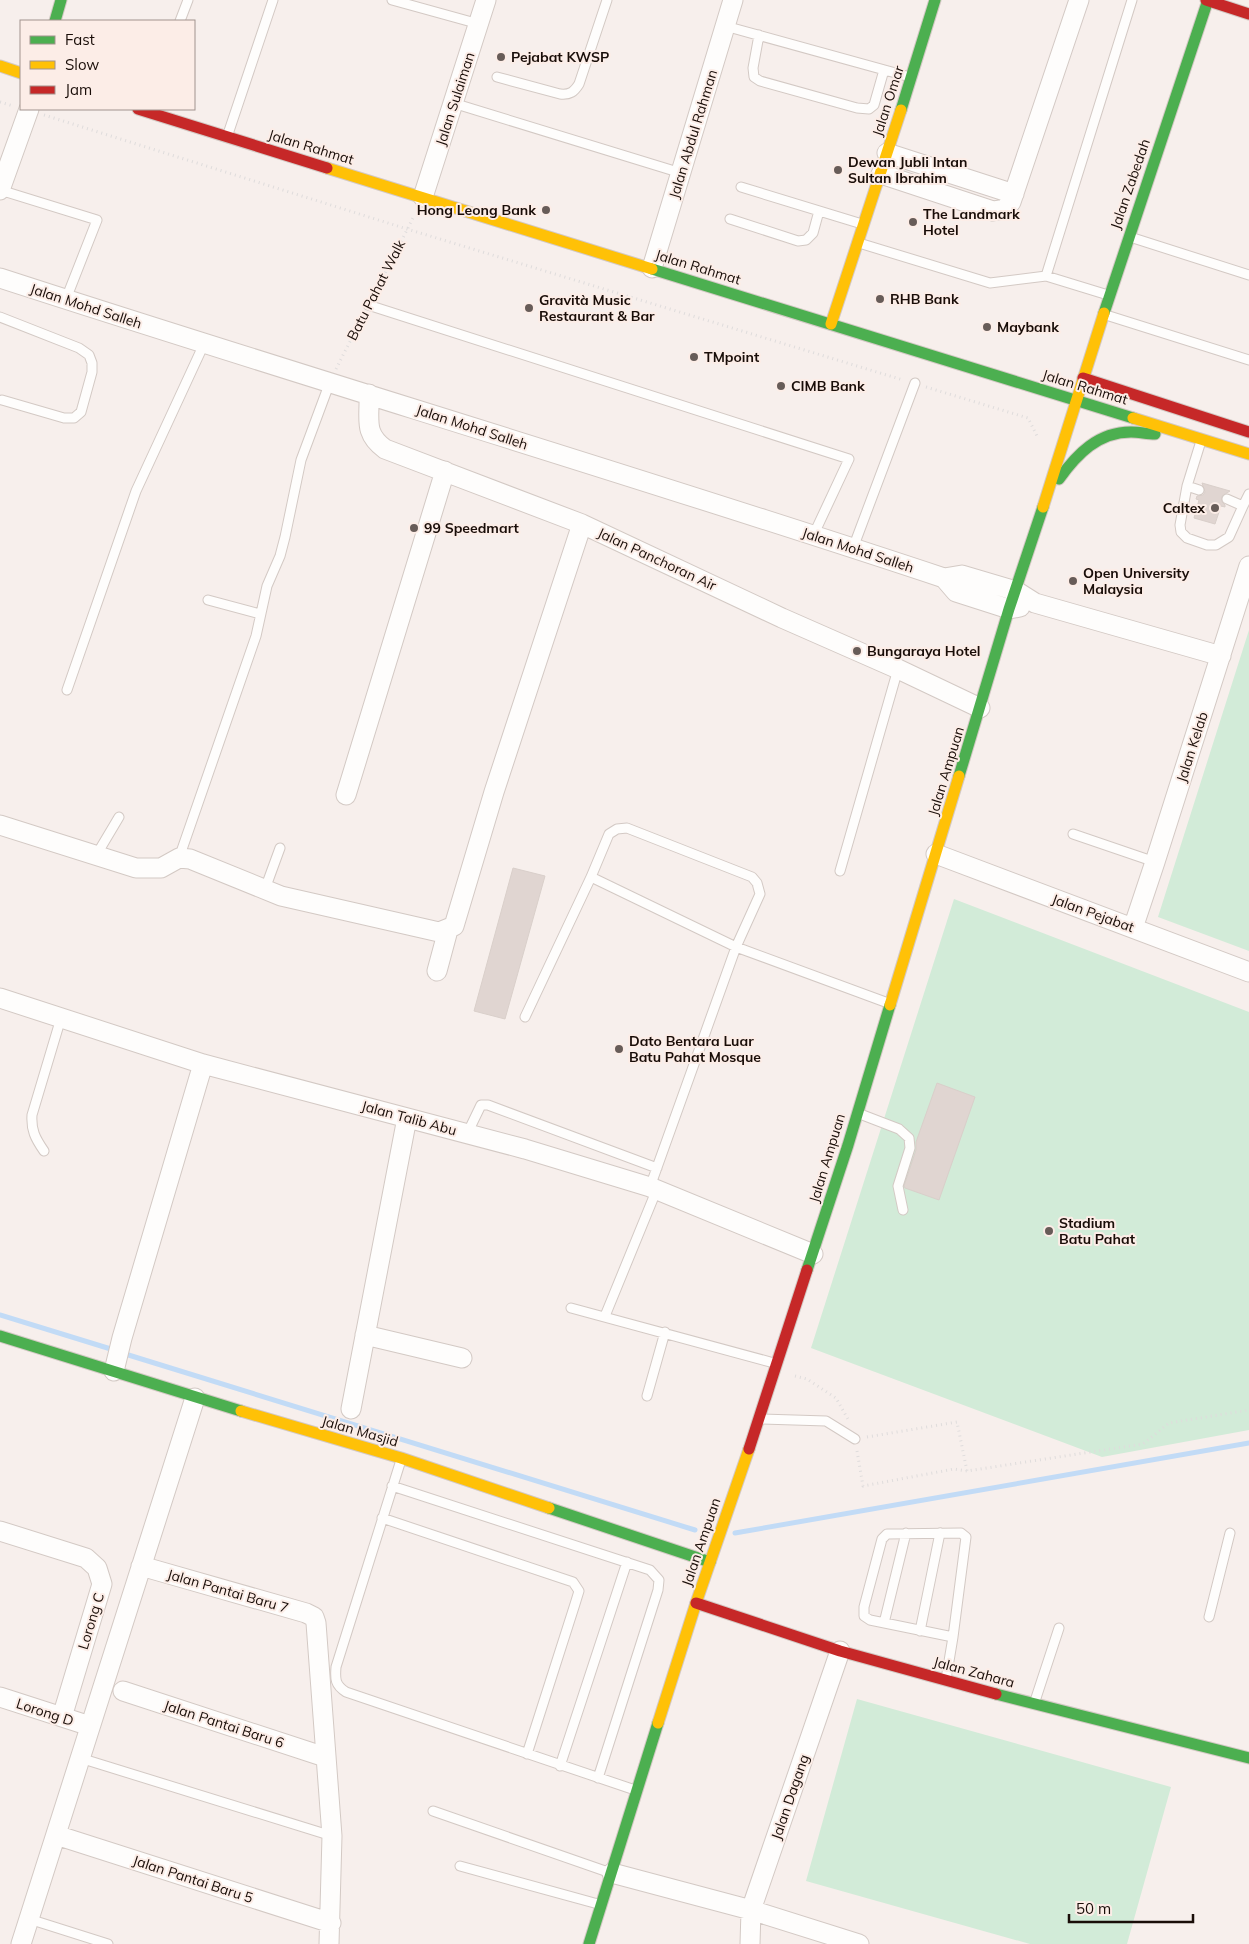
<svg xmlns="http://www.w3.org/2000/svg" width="1249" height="1944" font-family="Mulish,sans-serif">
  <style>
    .green { fill: #d2ebd8 }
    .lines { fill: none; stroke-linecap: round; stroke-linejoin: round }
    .stream { stroke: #c2dbf6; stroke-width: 5 }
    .building { fill: #e0d5d1; stroke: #d9cfca }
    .lane-casing { stroke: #d3c9c4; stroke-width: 11 }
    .street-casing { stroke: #d3c9c4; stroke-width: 21 }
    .fast-casing { stroke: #d3c9c4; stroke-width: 13 }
    .slow-casing { stroke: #d3c9c4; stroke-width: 13 }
    .jam-casing { stroke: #d3c9c4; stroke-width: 13 }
    .path { stroke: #dfdcdc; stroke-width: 3; stroke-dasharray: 1 4; stroke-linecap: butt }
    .lane { stroke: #fefdfc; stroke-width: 9 }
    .street { stroke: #fefdfc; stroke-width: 19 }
    .fast { stroke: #4caf50; stroke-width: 11 }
    .slow { stroke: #ffc107; stroke-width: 11 }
    .jam { stroke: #c62828; stroke-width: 11 }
    .poi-dot { fill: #675c58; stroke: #fcede7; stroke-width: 2 }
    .labels { text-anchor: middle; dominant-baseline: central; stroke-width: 4; stroke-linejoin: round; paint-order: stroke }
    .poi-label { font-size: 14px; font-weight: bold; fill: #190d08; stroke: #fcede7; text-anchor: start }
    .street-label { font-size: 14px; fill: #190d08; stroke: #fcede7 }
  </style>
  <rect width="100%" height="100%" fill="#f7efec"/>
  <path class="green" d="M1249,630v321l-91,-34z
    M954,899l295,113v418l-147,27 -291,-109z
    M857,1699l314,88 -44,157h-97l-224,-63z"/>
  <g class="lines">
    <path class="stream" d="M0,1315l114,35
      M122,1353l573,177
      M735,1533l514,-90"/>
  </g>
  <path class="building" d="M1202,483l28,8 -8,5v6l3,3v2l-4,-1 -6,18 -21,-6 5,-18 -3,-1 1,-3 6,-1 2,-3z
    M513,868l32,8 -40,143 -31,-8z
    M937,1083l38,14 -36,103 -34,-12 -1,-2 12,-36v-8z"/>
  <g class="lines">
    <defs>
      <path id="lane" d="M392,0l87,24
        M180,21l8,-21
        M725,26l185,51
        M759,35l-6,33 1,9 6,4 97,27 12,1 5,-4 10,-35
        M497,77l63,17c10,1 14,-2 19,-10l28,-84
        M453,103l228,70
        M228,134l45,-134
        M741,187l121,37
        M0,190l97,30 -31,79
        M730,219l68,22 8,-1 7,-7 6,-22
        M1130,237l119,38
        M859,243l131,40 56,-7 86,-276
        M1046,276l62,19
        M368,305l481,154 -36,77
        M1106,315l143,45
        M0,317l79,31 10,7 3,8v9l-11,40 -7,6h-10l-62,-18
        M1187,486l-7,39 1,7 6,6 20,7h9l13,-8 14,-31
        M1199,490l-12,-4 14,-45
        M1227,499l16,7 6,-12
        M853,548l62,-165
        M208,600l52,14
        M67,690l69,-199 68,-147
        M1073,834l82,28
        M97,854l22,-37
        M179,858l77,-222 11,-50 13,-30 5,-19 16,-77 29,-78
        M840,871l58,-202
        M591,877l145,70 152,56
        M265,889l15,-41
        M525,1017l66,-140 18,-43 8,-5 10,-1 125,49 5,6 3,11 -24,53 -86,240
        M860,1114l39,15 10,9 1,10 -12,38 5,24
        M467,1134l14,-29h7l169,63
        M44,1151c-9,-13 -13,-21 -12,-36l29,-97
        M571,1308l203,55
        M605,1316l52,-127
        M647,1396l18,-64
        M761,1419l65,2 29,18
        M401,1460l-65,207c-1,12 -1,18 10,25l289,98
        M392,1486l258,84 9,10 -1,10 -60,188
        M382,1518l191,64 6,9 -4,13 -48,150
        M1209,1617l21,-84
        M884,1623l22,-90
        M920,1631l20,-98
        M946,1679l7,-42 13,-100 -5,-4 -74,1 -5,5 -18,68v9l6,4 83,17
        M1035,1701l24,-73
        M80,1758l252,78
        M560,1766l67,-204
        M433,1811l175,61
        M460,1866l138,38
        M29,1919l79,25"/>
      <path id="street" d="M887,153l127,41
        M881,174l112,37 12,-2 6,-7 68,-202
        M0,190l29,-81
        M423,197l63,-197
        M652,268l81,-268
        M0,278c314,102 631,196 944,300l18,-3 54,16 19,12 186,53
        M369,394c1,25 -6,39 16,55l197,75 200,94 116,51 82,39
        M944,578l12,14 53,17 11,-2
        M346,795l99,-324
        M0,825l136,43h25l18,-10 11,1 91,37 158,36 15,-6 40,-134 88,-268
        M936,854l313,118
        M1133,928l22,-66 94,-296
        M437,971l11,-41
        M0,998l203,66 322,85 125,38 163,67
        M365,1335l97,23
        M114,1371l8,-33 81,-274
        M351,1409l56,-291
        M0,1531l86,27 11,10 5,16 -40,133
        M141,1566l165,47 8,4 2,6 16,213 -3,108
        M123,1691l202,66
        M0,1697l90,29
        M56,1835l275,88
        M612,1873l139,37 108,34
        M21,1944l174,-546
        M750,1944l1,-34 89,-259"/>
      <path id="fast" d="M55,21l6,-21
        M901,110l34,-110
        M652,269l481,149
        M1104,313l104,-313
        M1059,479c18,-25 39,-47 72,-47 8,0 16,2 24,2
        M959,776l50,-167 34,-102
        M807,1270l41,-125 42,-140
        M0,1336l241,75
        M549,1508l161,54
        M996,1694l253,64
        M589,1944l69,-221"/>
      <path id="slow" d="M0,66l21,7
        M327,168l325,101
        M831,324l70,-214
        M1133,418l116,36
        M1043,507l61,-194
        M890,1005l69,-229
        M241,1411l160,47 148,50
        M658,1723l38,-120 53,-154"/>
      <path id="jam" d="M1206,0l43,14
        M138,109l189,59
        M1083,378l166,54
        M749,1449l58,-179
        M696,1603l144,48 156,43"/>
    </defs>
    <use href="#lane" class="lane-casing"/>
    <use href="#street" class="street-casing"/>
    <use href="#fast" class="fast-casing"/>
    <use href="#slow" class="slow-casing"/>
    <use href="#jam" class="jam-casing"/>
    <path class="path" d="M0,102l13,4
      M44,115l363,114 496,151
      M374,295l40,-79
      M336,369l28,-55
      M926,387l102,31 9,18
      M795,1376l12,3 29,19 13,23
      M867,1437l90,-15 10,49
      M857,1451l6,35 91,-17 13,2 176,-27 26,-21 80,-13"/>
    <use href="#lane" class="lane"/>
    <use href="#street" class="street"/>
    <use href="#fast" class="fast"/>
    <use href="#slow" class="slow"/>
    <use href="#jam" class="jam"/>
  </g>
  <g class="poi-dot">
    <circle cx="501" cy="57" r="5"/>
    <circle cx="838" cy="170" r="5"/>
    <circle cx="546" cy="210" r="5"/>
    <circle cx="913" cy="222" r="5"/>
    <circle cx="880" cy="299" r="5"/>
    <circle cx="529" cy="308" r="5"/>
    <circle cx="987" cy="327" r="5"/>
    <circle cx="694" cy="357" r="5"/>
    <circle cx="781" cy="386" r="5"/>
    <circle cx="1215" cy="508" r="5"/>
    <circle cx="414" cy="528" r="5"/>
    <circle cx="1073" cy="581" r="5"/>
    <circle cx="857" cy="651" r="5"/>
    <circle cx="619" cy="1049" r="5"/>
    <circle cx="1049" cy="1231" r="5"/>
  </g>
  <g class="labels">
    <g class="poi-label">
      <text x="511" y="57">Pejabat KWSP</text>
      <text x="848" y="162">Dewan Jubli Intan<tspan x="848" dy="16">Sultan Ibrahim</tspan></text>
      <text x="536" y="210" text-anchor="end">Hong Leong Bank</text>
      <text x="923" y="214">The Landmark<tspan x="923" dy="16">Hotel</tspan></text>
      <text x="890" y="299">RHB Bank</text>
      <text x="539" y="300">Gravità Music<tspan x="539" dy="16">Restaurant &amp; Bar</tspan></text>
      <text x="997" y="327">Maybank</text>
      <text x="704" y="357">TMpoint</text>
      <text x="791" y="386">CIMB Bank</text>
      <text x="1205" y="508" text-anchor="end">Caltex</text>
      <text x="424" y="528">99 Speedmart</text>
      <text x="1083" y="573">Open University<tspan x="1083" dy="16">Malaysia</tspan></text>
      <text x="867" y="651">Bungaraya Hotel</text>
      <text x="629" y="1041">Dato Bentara Luar<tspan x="629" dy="16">Batu Pahat Mosque</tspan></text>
      <text x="1059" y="1223">Stadium<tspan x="1059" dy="16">Batu Pahat</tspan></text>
    </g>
    <g class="street-label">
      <text transform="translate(455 99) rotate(-72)">Jalan Sulaiman</text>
      <text transform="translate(888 101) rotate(-72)">Jalan Omar</text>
      <text transform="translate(693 134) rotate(-73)">Jalan Abdul Rahman</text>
      <text transform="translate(311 147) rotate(17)">Jalan Rahmat</text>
      <text transform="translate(1130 184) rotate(-71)">Jalan Zabedah</text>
      <text transform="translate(698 267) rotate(17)">Jalan Rahmat</text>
      <text transform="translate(376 290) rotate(-63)">Batu Pahat Walk</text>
      <text transform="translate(86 306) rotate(18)">Jalan Mohd Salleh</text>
      <text transform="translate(1085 387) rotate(17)">Jalan Rahmat</text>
      <text transform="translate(472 427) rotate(18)">Jalan Mohd Salleh</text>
      <text transform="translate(858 550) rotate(18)">Jalan Mohd Salleh</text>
      <text transform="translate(657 559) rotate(25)">Jalan Panchoran Air</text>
      <text transform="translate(1192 747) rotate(-72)">Jalan Kelab</text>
      <text transform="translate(946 771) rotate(-73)">Jalan Ampuan</text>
      <text transform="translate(1093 913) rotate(20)">Jalan Pejabat</text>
      <text transform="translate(409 1118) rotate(15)">Jalan Talib Abu</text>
      <text transform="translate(827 1158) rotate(-73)">Jalan Ampuan</text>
      <text transform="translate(360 1431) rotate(16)">Jalan Masjid</text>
      <text transform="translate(701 1542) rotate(-71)">Jalan Ampuan</text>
      <text transform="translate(228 1591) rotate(16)">Jalan Pantai Baru 7</text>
      <text transform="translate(91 1621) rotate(-73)">Lorong C</text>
      <text transform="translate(974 1672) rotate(15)">Jalan Zahara</text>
      <text transform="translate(45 1712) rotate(18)">Lorong D</text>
      <text transform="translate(224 1724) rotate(18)">Jalan Pantai Baru 6</text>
      <text transform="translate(790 1797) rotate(-71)">Jalan Dagang</text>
      <text transform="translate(193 1879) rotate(18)">Jalan Pantai Baru 5</text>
    </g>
  </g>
  <rect x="20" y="20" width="175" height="90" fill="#fcede7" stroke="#a1938e"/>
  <rect x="30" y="36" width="25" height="8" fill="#4caf50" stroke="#a1938e"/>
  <text x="65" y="45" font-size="15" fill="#190d08">Fast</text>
  <rect x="30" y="61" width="25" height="8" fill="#ffc107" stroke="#a1938e"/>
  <text x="65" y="70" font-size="15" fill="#190d08">Slow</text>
  <rect x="30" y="86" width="25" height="8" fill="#c62828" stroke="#a1938e"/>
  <text x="65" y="95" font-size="15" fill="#190d08">Jam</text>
  <path d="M1069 1914v8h124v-8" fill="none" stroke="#190d08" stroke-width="2.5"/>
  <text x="1076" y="1914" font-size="15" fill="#190d08" stroke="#fcede7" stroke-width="4" paint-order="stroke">50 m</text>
</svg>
